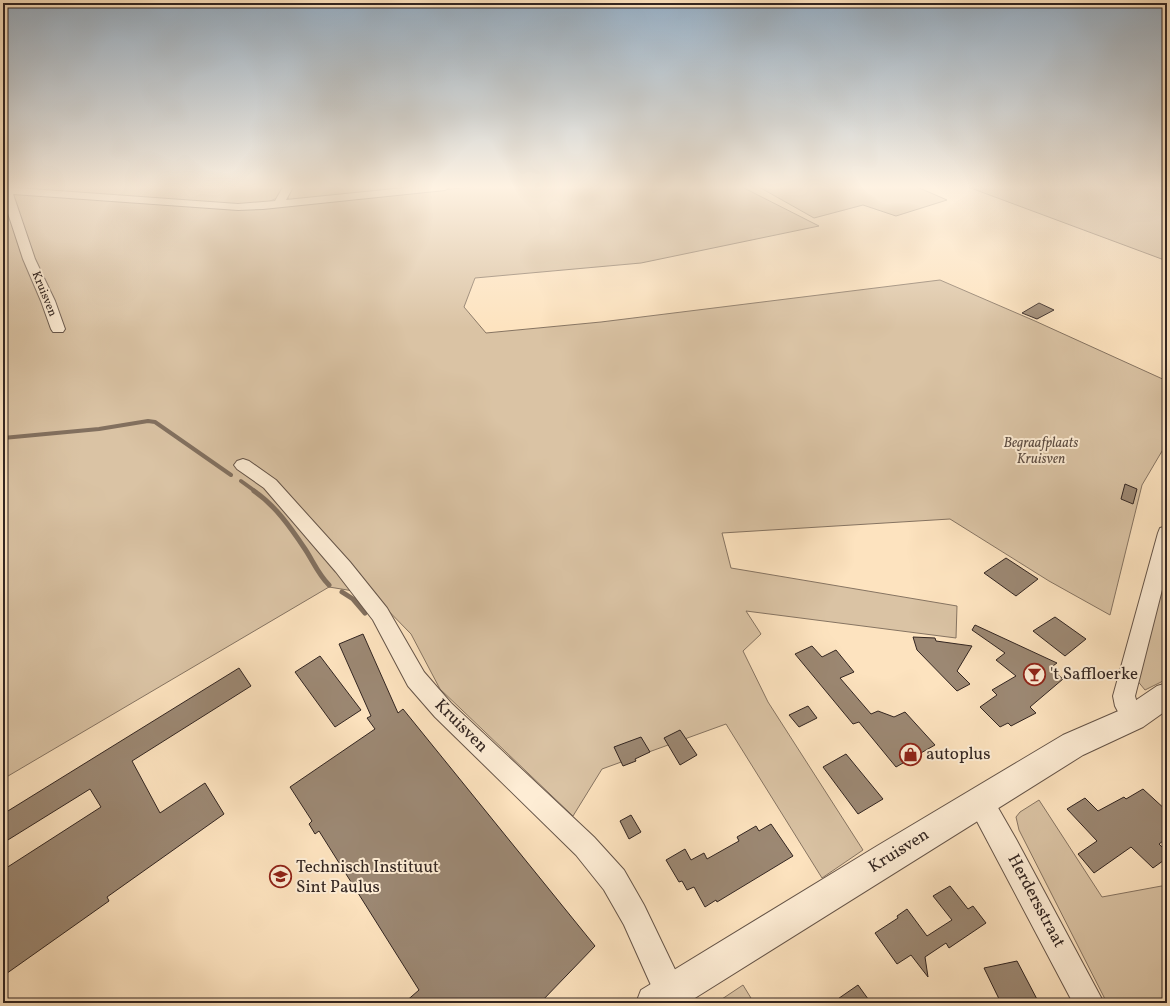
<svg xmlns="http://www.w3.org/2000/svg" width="1170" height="1006" font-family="Vollkorn,serif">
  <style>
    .green { fill: #dac3a4; stroke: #867462 }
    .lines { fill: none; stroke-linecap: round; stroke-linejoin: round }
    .stream-far1 { stroke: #82705f; stroke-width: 4 }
    .stream { stroke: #82705f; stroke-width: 5 }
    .building { fill: #9c8873; stroke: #322521 }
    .minor-casing { stroke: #655448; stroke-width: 2 }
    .tertiary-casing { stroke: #655448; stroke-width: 2 }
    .minor { fill: #feedd5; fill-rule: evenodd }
    .tertiary { fill: #feedd5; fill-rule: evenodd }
    .labels { text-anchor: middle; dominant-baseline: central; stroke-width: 4; stroke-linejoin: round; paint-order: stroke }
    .far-street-label { font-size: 12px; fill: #322521; stroke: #feedd5 }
    .park-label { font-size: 14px; font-style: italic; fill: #5c4c42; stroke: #feedd5 }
    .near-poi-label { font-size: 17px; fill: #322521; stroke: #feedd5; text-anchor: start }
    .near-street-label { font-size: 17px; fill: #322521; stroke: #feedd5 }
  </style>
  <rect width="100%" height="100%" fill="#fde3bf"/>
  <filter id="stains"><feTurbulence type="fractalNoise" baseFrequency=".005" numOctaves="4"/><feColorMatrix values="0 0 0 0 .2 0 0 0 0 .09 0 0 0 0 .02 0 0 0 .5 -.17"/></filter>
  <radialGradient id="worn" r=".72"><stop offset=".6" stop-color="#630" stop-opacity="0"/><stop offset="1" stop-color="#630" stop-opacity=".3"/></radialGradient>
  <path class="green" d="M7,187h390v3l-108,10 -1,-3h-9l-13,6 -31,2z
    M474,187h268l77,39 -178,37 -166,15 -11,29 22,26 115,-11 339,-42 95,41 132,60v66l-2,-1 -23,39 -32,130 -61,-34 -99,-62 -228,14 9,35 226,38 -1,32 -210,-27 15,23 -18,17 25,51 95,148 -41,28 -96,-154 -124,45 -29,47 -133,-127 -29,-55 -39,-40 -43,-7 -326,192v-587l220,17z
    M759,187h158l30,13 -51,16 -33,-11 -49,13z
    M968,187h199v74z
    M1167,563v116l-22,11 -9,-11z
    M1039,800l63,97 65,-12v114l-12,4h-48l-88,-173 -3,-13 4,-5z
    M743,985l11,18h-38z"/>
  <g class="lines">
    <path class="stream-far1" d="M3,438l96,-9 49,-8 7,1 76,53
      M241,481l15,11"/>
    <path class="stream" d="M254,491c21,14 37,37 51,58 8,12 13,25 24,36
      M342,592l11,7 12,14"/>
  </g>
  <path class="building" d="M1039,303l15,7 -17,9 -15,-6z
    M1125,484l12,5 -4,15 -12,-5z
    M1006,558l32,21 -22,17 -32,-23z
    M1055,617l31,22 -21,17 -32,-25z
    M975,625l82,38 -7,5 13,11 -33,28 6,6 -25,13 -3,-3 -8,4 -20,-20 17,-12 -5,-5 24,-14 -20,-16 9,-7 -33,-23z
    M363,634l35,79 5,-4 192,237 -55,57h-136l15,-13 -100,-159 -4,3 -6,-10 3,-3 -22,-34 85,-58 -8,-11 4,-2 -32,-72z
    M913,637l22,1 1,3 36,5 -15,25 13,13 -13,7 -40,-41z
    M812,646l10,11 14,-7 18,22 -14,6 31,36 7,-3 16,6 11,-5 30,33 -39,22 -37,-45 -6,2 -58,-70z
    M320,656l41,54 -26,17 -40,-55z
    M239,668l12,18 -119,75 28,52 45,-30 19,31 -117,83 2,4 -106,75v-106l98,-63 -11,-18 -87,54v-29z
    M808,706l9,12 -18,9 -10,-12z
    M680,730l17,25 -17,10 -16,-27z
    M641,737l9,15 -15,7 1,2 -13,5 -9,-19z
    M846,754l37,45 -25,15 -35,-47z
    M1143,789l24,22v27l-8,6 8,8v6l-14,10 -22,-21 -37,26 -16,-19 19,-13 -30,-32 18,-11 13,13 26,-14 2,2z
    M631,815l10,17 -12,7 -9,-18z
    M771,824l22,32 -76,46 -1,-2 -11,7 -11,-20 -7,3 -5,-9 -3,1 -13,-22 19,-11 6,11 13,-7 3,6 32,-18 -2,-4 19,-11 3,5z
    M950,886l18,23 5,-3 13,17 -37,25 -3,-5 -21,14 3,20 -17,-22 -14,9 -22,-31 23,-15 -1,-2 10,-7 20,27 25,-16 -19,-24z
    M1017,961l22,42h-38l-17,-35z
    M858,985l13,18h-39z"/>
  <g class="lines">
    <defs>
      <path id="minor" d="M3,187l235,17 37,-3 8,-14h10l-7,13 128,-13h36l-5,3 -182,19 -25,1 -225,-16 22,65 20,42 10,28 -2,3h-10l-2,-3 -10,-28 -18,-42 -20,-61z
        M243,459l6,2 27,19 74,82 37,46 37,64 27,31 143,134 30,33 20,35 37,77 4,11 -4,10h-22l-35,-78 -20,-35 -28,-35 -141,-138 -27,-31 -35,-66 -37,-48 -72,-84 -27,-19 -3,-4 3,-4z
        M1167,526v44l-32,126 2,7 8,15 -4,7 -8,4 -8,-4 -10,-19 -2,-10 45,-163 2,-5z
        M980,789l9,3 27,47 88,164h-31l-102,-193 -4,-9 4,-9z"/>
      <path id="tertiary" d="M1167,683v27l-24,17 -60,28 -396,248h-51l5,-13 236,-144 186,-111 60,-26 34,-23z"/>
    </defs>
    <use href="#minor" class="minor-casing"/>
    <use href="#tertiary" class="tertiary-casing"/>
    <use href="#minor" class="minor"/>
    <use href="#tertiary" class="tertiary"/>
  </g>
  <linearGradient id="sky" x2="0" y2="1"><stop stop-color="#95adc2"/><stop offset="0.57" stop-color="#fef2e2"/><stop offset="1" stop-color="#fef2e2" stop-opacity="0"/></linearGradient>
  <rect width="1170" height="328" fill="url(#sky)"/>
  <defs>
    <symbol id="bar-ring" viewBox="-11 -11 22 22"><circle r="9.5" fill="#feedd5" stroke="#8f2418" stroke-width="1.5"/><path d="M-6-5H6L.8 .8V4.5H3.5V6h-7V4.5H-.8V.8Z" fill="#8f2418"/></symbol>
    <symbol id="shop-ring" viewBox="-11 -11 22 22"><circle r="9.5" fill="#feedd5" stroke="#8f2418" stroke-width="1.5"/><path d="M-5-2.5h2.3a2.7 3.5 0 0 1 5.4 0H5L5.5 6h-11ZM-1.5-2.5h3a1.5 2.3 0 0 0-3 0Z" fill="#8f2418"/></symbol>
    <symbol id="school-ring" viewBox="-11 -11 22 22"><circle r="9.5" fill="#feedd5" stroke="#8f2418" stroke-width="1.5"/><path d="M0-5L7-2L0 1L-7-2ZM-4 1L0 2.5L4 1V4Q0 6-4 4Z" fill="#8f2418"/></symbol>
  </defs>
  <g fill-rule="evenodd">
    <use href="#bar-ring" x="1022" y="662" width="25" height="25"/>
    <use href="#shop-ring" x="898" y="742" width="25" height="25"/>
    <use href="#school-ring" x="268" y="864" width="25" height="25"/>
  </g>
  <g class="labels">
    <g class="far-street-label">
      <text transform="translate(44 294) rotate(68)">Kruisven</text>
    </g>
    <g class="park-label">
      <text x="1041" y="443">Begraafplaats<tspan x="1041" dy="16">Kruisven</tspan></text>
    </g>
    <g class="near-poi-label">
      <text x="1050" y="674">'t Saffloerke</text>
      <text x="926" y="754">autoplus</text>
      <text x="296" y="867">Technisch Instituut<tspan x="296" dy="20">Sint Paulus</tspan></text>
    </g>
    <g class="near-street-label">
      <text transform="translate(461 726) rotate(45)">Kruisven</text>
      <text transform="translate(899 851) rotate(-32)">Kruisven</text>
      <text transform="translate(1036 901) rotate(62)">Herdersstraat</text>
    </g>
  </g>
  <rect width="1170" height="1006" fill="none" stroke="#fde3bf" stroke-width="16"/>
  <rect x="4" y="4" width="1162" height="998" fill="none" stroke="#322521" stroke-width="2"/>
  <rect x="8" y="8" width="1154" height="990" fill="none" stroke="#322521"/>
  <rect width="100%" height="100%" filter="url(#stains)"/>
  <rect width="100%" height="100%" fill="url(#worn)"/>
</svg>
